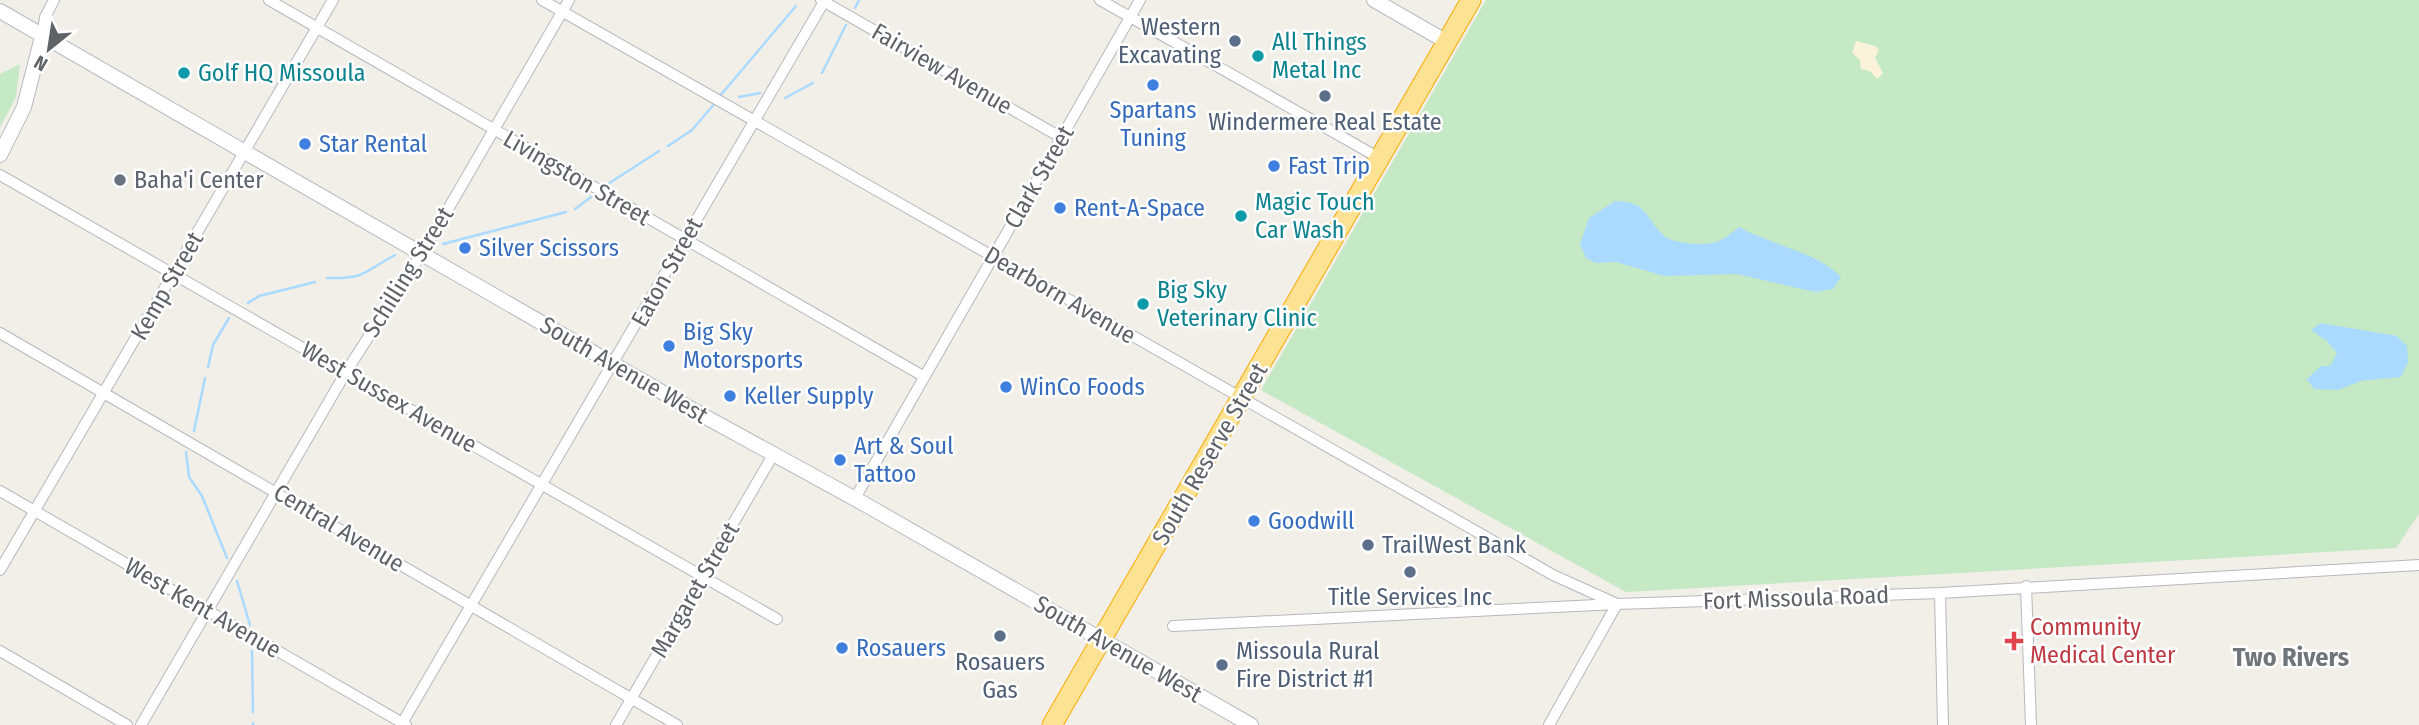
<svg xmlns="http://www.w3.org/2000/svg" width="2419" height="725" font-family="'Fira Sans Condensed',sans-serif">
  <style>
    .green { fill: #c5e8c5 }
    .sand { fill: #fbf3d9 }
    .water { fill: #aadaff }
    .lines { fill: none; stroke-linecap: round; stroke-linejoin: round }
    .stream { stroke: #aadaff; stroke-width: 2.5 }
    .street-casing { stroke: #b5b8bc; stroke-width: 12 }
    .secondary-casing { stroke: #b6babf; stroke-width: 16 }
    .highway-casing { stroke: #f9ab00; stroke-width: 21 }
    .street { stroke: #fff; stroke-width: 10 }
    .secondary { stroke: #fff; stroke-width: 14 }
    .highway { stroke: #fde293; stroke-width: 19 }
    .service-dot { fill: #5c6f8a; stroke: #fff; stroke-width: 2.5 }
    .culture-dot { fill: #0f9aa8; stroke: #fff; stroke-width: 2.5 }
    .shop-dot { fill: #3f7fe0; stroke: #fff; stroke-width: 2.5 }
    .worship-dot { fill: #6b7280; stroke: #fff; stroke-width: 2.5 }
    .health-dot { fill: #e0444e; stroke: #fff; stroke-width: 2.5 }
    .labels { text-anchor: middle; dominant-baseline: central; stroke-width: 5; stroke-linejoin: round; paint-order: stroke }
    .service-label { font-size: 24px; fill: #4e5e75; stroke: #fff }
    .culture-label { font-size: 24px; fill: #0d838f; stroke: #fff; text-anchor: start }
    .street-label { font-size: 24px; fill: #5f6368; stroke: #fff }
    .shop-label { font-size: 24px; fill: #366cbe; stroke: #fff; text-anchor: start }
    .worship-label { font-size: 24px; fill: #5b616d; stroke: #fff; text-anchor: start }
    .health-label { font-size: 24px; fill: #be3a42; stroke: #fff; text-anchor: start }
    .neighbourhood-label { font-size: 26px; font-weight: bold; fill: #70757a; stroke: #fff }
  </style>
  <rect width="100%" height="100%" fill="#f1efe8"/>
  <path class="green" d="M1486,0h933v514l-23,34 -770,44 -365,-202z
    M20,64l-4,33 -16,30v-53z"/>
  <path class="sand" d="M1856,41l19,5 4,4 -4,8 8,15 -6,6 -7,-8 -9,-2 -1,-9 -8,-7z"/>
  <path class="water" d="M1615,201c32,1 29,14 47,33 9,10 41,12 54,8 7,-2 17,-10 23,-15 32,18 78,25 102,50l-8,12 -18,3 -78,-18 -73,2 -48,-14 -20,1 -10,-5 -6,-14 9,-26z
    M2321,323l76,13 10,10 1,16 -7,15 -40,4 -23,9 -24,-1 -7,-10 14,-13h9l7,-13 -10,-12 -16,-11z"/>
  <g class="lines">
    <path class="stream" d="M855,8l4,-8
      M822,73l24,-48
      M719,97l77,-91
      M739,97l21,-4
      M785,98l28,-15
      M668,146l24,-16 23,-27
      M608,184l51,-33
      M575,209l16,-12
      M443,244l123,-32
      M327,278c39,1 36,-6 68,-23
      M248,303l11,-7 56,-14
      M208,367l5,-22 16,-27
      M194,431l11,-53
      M186,452l3,25 13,19 25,62
      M237,581l13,44
      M252,651l1,61
      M253,723v2"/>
    <defs>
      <path id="street" d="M269,0l654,376
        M542,0l1011,575 62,28
        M821,0l241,138
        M1100,0l281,159
        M42,37l3,-20 9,-17
        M0,175l777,444
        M0,333l677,392
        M0,491l406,234
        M854,500l286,-500
        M0,570l333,-570
        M2026,586l5,139
        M1940,593l3,132
        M1173,626l444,-22 323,-11 479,-28
        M0,651l127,74
        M141,725l205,-353 83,-130 140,-242
        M401,725l424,-725
        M616,725l157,-270
        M1549,725l68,-121"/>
      <path id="secondary" d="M1374,0l73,42
        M0,11l693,399 175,96 383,219
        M0,155l24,-48 18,-70"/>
      <path id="highway" d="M1052,725l419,-725"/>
    </defs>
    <use href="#street" class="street-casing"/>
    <use href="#secondary" class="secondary-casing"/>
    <use href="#highway" class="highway-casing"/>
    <use href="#street" class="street"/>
    <use href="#secondary" class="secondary"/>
    <use href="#highway" class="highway"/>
  </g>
  <g class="service-dot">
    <circle cx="1235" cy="41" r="7"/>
    <circle cx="1325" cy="96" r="7"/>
    <circle cx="1368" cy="545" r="7"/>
    <circle cx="1410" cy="572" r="7"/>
    <circle cx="1000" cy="636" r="7"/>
    <circle cx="1222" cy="665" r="7"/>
  </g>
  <g class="culture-dot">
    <circle cx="1258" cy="56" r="7"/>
    <circle cx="184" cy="73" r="7"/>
    <circle cx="1241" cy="216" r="7"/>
    <circle cx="1143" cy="304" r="7"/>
  </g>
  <g class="shop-dot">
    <circle cx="1153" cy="85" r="7"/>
    <circle cx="305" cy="144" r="7"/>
    <circle cx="1274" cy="166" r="7"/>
    <circle cx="1060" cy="208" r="7"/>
    <circle cx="465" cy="248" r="7"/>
    <circle cx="669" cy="346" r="7"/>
    <circle cx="1006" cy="387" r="7"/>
    <circle cx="730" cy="396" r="7"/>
    <circle cx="840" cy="460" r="7"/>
    <circle cx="1254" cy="521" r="7"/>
    <circle cx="842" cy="648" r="7"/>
  </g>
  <circle class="worship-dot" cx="120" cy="180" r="7"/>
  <path class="health-dot" d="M2010.5 630.5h7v7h7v7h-7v7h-7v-7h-7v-7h7z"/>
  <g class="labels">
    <g class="service-label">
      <text x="1221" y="27" text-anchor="end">Western<tspan x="1221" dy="28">Excavating</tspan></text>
      <text x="1325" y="122">Windermere Real Estate</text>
      <text x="1382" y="545" text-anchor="start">TrailWest Bank</text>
      <text x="1410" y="597">Title Services Inc</text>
      <text x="1236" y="651" text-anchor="start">Missoula Rural<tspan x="1236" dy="28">Fire District #1</tspan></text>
      <text x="1000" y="662">Rosauers<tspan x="1000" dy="28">Gas</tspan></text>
    </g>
    <g class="culture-label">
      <text x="1272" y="42">All Things<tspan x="1272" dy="28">Metal Inc</tspan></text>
      <text x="198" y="73">Golf HQ Missoula</text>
      <text x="1255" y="202">Magic Touch<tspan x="1255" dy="28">Car Wash</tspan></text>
      <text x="1157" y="290">Big Sky<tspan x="1157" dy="28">Veterinary Clinic</tspan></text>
    </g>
    <g class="street-label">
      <text transform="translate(942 69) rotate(30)">Fairview Avenue</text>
      <text transform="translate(1039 177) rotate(-60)">Clark Street</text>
      <text transform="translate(577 178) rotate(30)">Livingston Street</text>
      <text transform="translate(408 272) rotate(-58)">Schilling Street</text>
      <text transform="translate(667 272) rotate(-61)">Eaton Street</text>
      <text transform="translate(167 286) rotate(-60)">Kemp Street</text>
      <text transform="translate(1060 295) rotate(30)">Dearborn Avenue</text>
      <text transform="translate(624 370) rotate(30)">South Avenue West</text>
      <text transform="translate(389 397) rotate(30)">West Sussex Avenue</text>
      <text transform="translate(1210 454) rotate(-60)">South Reserve Street</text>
      <text transform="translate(339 528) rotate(31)">Central Avenue</text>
      <text transform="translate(695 590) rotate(-60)">Margaret Street</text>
      <text transform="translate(1796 598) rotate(-2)">Fort Missoula Road</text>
      <text transform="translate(203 608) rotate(30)">West Kent Avenue</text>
      <text transform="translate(1118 649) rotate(30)">South Avenue West</text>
    </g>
    <g class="shop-label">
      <text x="1153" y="110" text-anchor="middle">Spartans<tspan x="1153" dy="28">Tuning</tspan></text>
      <text x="319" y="144">Star Rental</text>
      <text x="1288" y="166">Fast Trip</text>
      <text x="1074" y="208">Rent-A-Space</text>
      <text x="479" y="248">Silver Scissors</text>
      <text x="683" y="332">Big Sky<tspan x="683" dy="28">Motorsports</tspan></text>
      <text x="1020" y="387">WinCo Foods</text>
      <text x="744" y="396">Keller Supply</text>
      <text x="854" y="446">Art &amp; Soul<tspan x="854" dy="28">Tattoo</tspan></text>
      <text x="1268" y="521">Goodwill</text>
      <text x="856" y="648">Rosauers</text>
    </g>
    <g class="worship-label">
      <text x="134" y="180">Baha'i Center</text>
    </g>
    <g class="health-label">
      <text x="2030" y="627">Community<tspan x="2030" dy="28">Medical Center</tspan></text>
    </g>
    <g class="neighbourhood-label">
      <text x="2291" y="657">Two Rivers</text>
    </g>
  </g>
  <g transform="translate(49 49) rotate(210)" stroke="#ffffff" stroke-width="5" paint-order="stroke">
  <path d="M0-5L12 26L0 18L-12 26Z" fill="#5f6368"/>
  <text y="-10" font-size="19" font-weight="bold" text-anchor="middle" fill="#5f6368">N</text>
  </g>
</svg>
